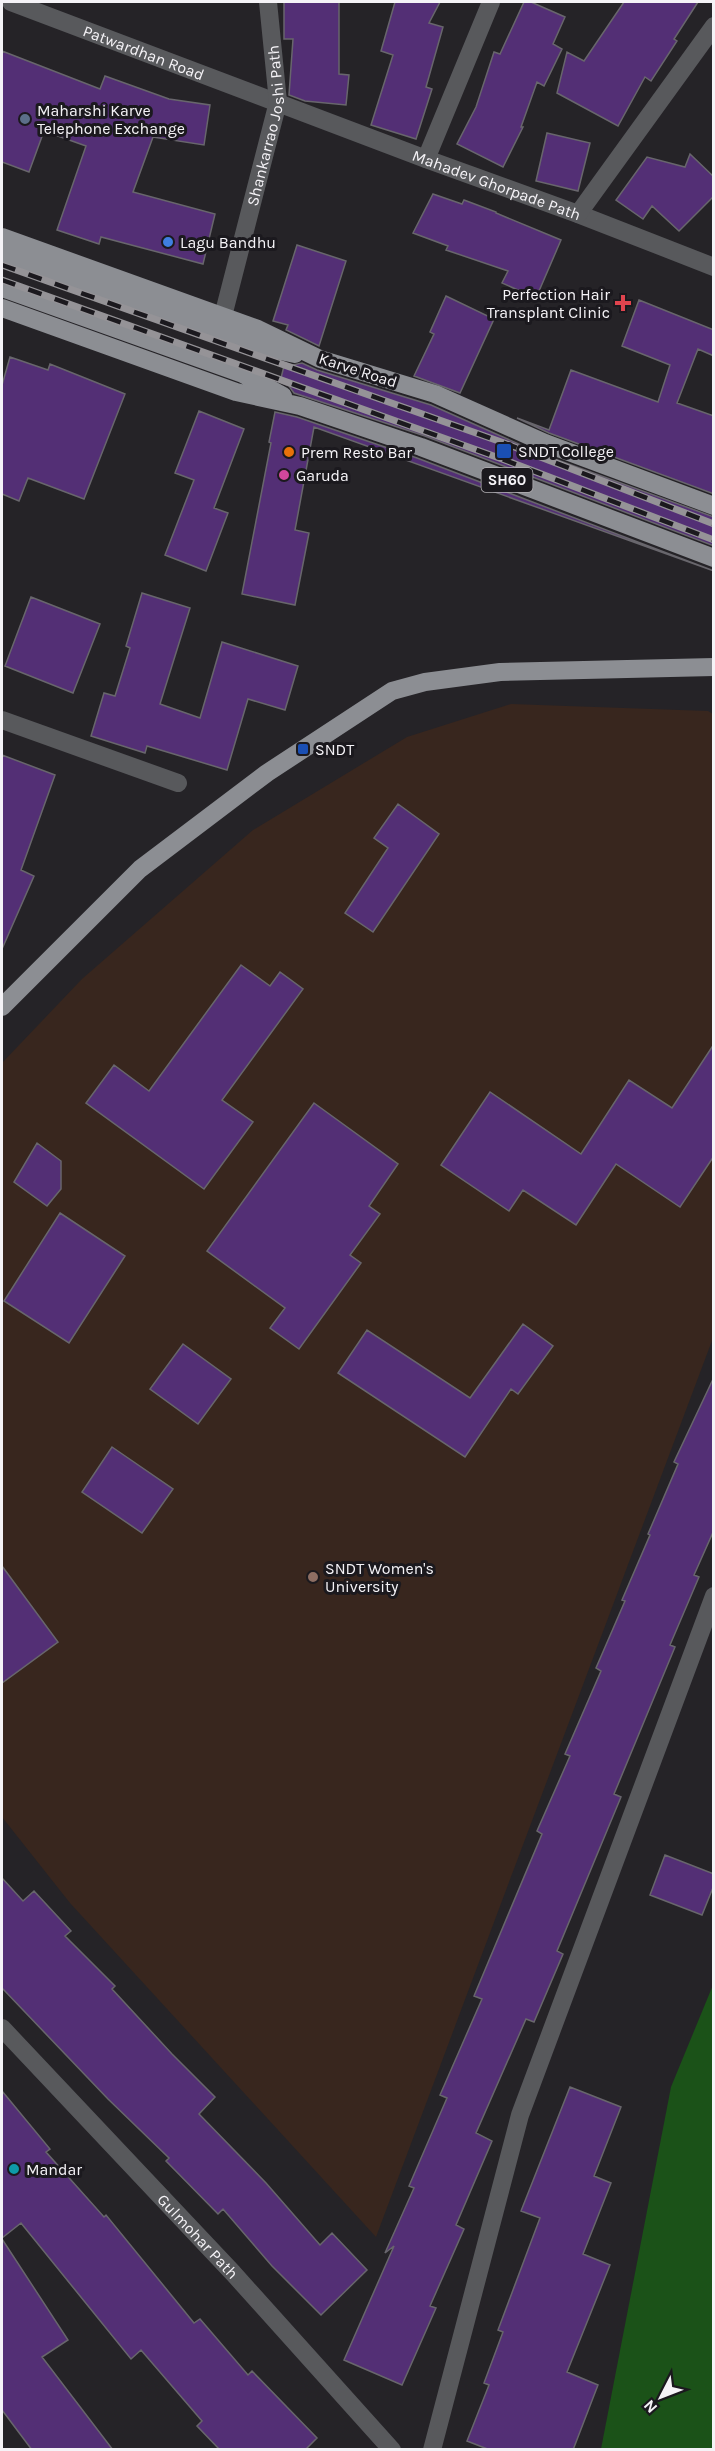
<svg xmlns="http://www.w3.org/2000/svg" width="715" height="2451" font-family="Karla,sans-serif">
  <style>
    .education { fill: #38261e }
    .green { fill: #1b5218 }
    .building { fill: #532f75; stroke: #68666c; stroke-width: 1.5 }
    .lines { fill: none; stroke-linecap: round; stroke-linejoin: round }
    .minor { stroke: #58595c; stroke-width: 18 }
    .primary { stroke: #8c8e93; stroke-width: 18 }
    .rail-casing { stroke: #959397; stroke-width: 7 }
    .rail { stroke: #1b191e; stroke-width: 4.5; stroke-dasharray: 14; stroke-linecap: butt }
    .service-dot { fill: #5c6f8a; stroke: #1b191e; stroke-width: 2 }
    .shop-dot { fill: #3f7fe0; stroke: #1b191e; stroke-width: 2 }
    .health-dot { fill: #e0444e; stroke: #1b191e; stroke-width: 2 }
    .transit-dot { fill: #1a4fb4; stroke: #1b191e; stroke-width: 2 }
    .food-dot { fill: #e8710a; stroke: #1b191e; stroke-width: 2 }
    .hotel-dot { fill: #d1479c; stroke: #1b191e; stroke-width: 2 }
    .education-dot { fill: #8d6e63; stroke: #1b191e; stroke-width: 2 }
    .culture-dot { fill: #0f9aa8; stroke: #1b191e; stroke-width: 2 }
    .labels { text-anchor: middle; dominant-baseline: central; stroke-width: 6; stroke-linejoin: round; paint-order: stroke }
    .shield { fill: #1b191e; stroke: #b4b2b6; stroke-width: 1.5 }
    .shield-label { font-size: 15px; font-weight: bold; fill: #f5f3f7 }
    .street-label { font-size: 16px; fill: #f5f3f7; stroke: #1b191e }
    .poi-label { font-size: 16px; fill: #f5f3f7; stroke: #1b191e; text-anchor: start }
  </style>
  <rect width="100%" height="100%" fill="#252327"/>
  <path class="education" d="M511,704l197,7 5,3v624l-337,899 -306,-334 -68,-86v-754l80,-84 171,-149 154,-93z"/>
  <path class="green" d="M713,1985v464h-112l70,-362z"/>
  <path class="building" d="M284,2h55v72l10,1 -3,30 -41,-4 -16,-6 4,-56h-9z
    M395,2h45l-11,21 14,4 -17,60 6,2 -16,50 -45,-14 22,-70 -12,-4z
    M524,2h7l34,15 -12,27 9,5 -18,37 -7,-4 -16,45h2l-20,40 -46,-23 19,-37 18,-55 6,2z
    M624,2h74l-24,37 3,2 -26,40 -6,-4 -27,49 -61,-33 10,-41 17,9z
    M2,51l98,38 5,-13 64,23 41,6 -6,40 -51,-8 -20,55 82,22 -12,50 -102,-27 -2,7 -42,-14 29,-84 -42,-15 -15,41 -27,-10z
    M547,133l43,10 -12,48 -42,-10z
    M690,154l24,23v19l-35,35 -27,-25 -9,13 -27,-19 31,-43 38,10z
    M433,194l29,10 2,-4 32,12v1l65,27 -25,58 -34,-15 6,-12 -62,-21 2,-4 -35,-13z
    M297,245l49,16 -27,85 -33,-16 2,-5 -15,-4z
    M446,296l48,23 -34,74 -46,-17 20,-42 -4,-2z
    M639,300l75,30v26l-16,-7 -21,54 37,13v78l-165,-61 -32,-15 32,12 22,-60 87,32 12,-37 -48,-19z
    M10,357l38,13 2,-6 75,30 -41,105 -56,-21 -9,23 -17,-7v-109z
    M275,361l18,4 9,-2 15,7 114,35 110,49 173,63v29l-289,-110 -131,-43 -5,-7 -9,-4 4,-16 -10,-3z
    M199,411l45,18 -30,79 14,5 -22,58 -41,-16 29,-75 -19,-7z
    M275,412l22,5 120,41 297,113 -400,-144 -19,103 14,3 -14,72 -53,-11 29,-151 -2,-1z
    M142,593l48,15 -30,96 40,14 22,-76 76,24 -13,44 -37,-11 -21,71 -80,-24 -2,7 -54,-17 13,-43 11,3 15,-48 -4,-2z
    M31,597l69,27 -27,69 -68,-27z
    M2,755l53,20 -34,95 13,6 -32,73z
    M398,804l41,30 -66,98 -28,-19 43,-65 -14,-10z
    M241,965l29,21 10,-14 23,17 -81,111 31,22 -49,67 -118,-86 28,-38 35,26z
    M714,1044v112l-34,51 -64,-43 -40,61 -53,-35 -14,21 -68,-46 49,-73 91,62 48,-74 43,28z
    M314,1103l84,61 -29,42 11,8 -30,41 11,8 -62,86 -29,-21 15,-20 -78,-57z
    M37,1143l24,18v28l-14,17 -33,-24z
    M60,1213l65,43 -56,87 -65,-42z
    M523,1324l30,22 -35,48 -7,-5 -46,68 -127,-84 29,-43 103,68z
    M183,1344l48,35 -33,45 -48,-35z
    M714,1377v153l-20,45 5,2 -29,68 5,2 -61,147 7,3 -64,154 6,3 -29,68 -8,-3 -50,114 16,8 -36,84 8,4 -34,77 6,2 -34,77 -58,-25 50,-114 -9,7 29,-65 -5,-2 38,-88 -7,-3 42,-96 -8,-3 68,-162 -5,-3 33,-75 -5,-2 36,-83 -5,-3 29,-67 -3,-1 28,-65 -2,-1 30,-70 -4,-2z
    M112,1447l61,42 -31,44 -60,-41z
    M2,1566l56,76 -56,41z
    M665,1855l49,19v11l-12,30 -52,-20z
    M2,1878l21,23 11,-10 37,40 -6,5 50,50 -3,3 60,65 43,43 -16,17 67,69 54,62 12,-12 35,37 -46,45 -49,-49 -49,-57 -5,5 -52,-53 3,-3 -61,-59 -106,-111z
    M570,2087l51,20 -27,69 17,7 -28,71 27,11 -43,107 31,13 -25,65h-83l-23,-9 22,-56 -5,-2 19,-51 -5,-2 42,-112 -19,-7z
    M2,2091l48,58 -4,3 58,65 2,-2 88,108 6,-4 48,56 4,-4 65,67 -12,12h-85l-23,-24 5,-5 -61,-71 -10,9 -110,-136 -19,15z
    M2,2239l66,101 -26,17 71,93h-81l-30,-40z"/>
  <g class="lines">
    <g class="minor">
      <path id="s1" d="M11,2l415,157 152,55 136,53"/>
      <path d="M426,159l65,-157"/>
      <path d="M578,214l136,-188"/>
      <path id="s2" d="M223,316l55,-214 -10,-100"/>
      <path d="M2,720l176,63"/>
      <path id="s3" d="M2,2028l231,245 159,177"/>
      <path d="M432,2450l88,-335 194,-519"/>
    </g>
    <path class="primary" d="M2,237l256,92 62,30 115,35 110,49 169,63
      M2,255l251,90 42,9
      M2,288l241,86 40,22
      M2,308l234,84 64,14 121,41 293,111
      M2,1007l138,-138 127,-96 125,-82 33,-9 75,-10 214,-5"/>
    <defs>
      <path id="rail" d="M2,265l505,179 207,80
        M2,280l500,179 212,81"/>
    </defs>
    <use href="#rail" class="rail-casing"/>
    <use href="#rail" class="rail"/>
  </g>
  <circle class="service-dot" cx="25" cy="119" r="6"/>
  <circle class="shop-dot" cx="168" cy="242" r="6"/>
  <path class="health-dot" d="M620 294h6v6h6v6h-6v6h-6v-6h-6v-6h6z"/>
  <g class="transit-dot">
    <rect x="496" y="443" width="16" height="16" rx="3"/>
    <rect x="297" y="743" width="12" height="12" rx="3"/>
  </g>
  <circle class="food-dot" cx="289" cy="452" r="6"/>
  <circle class="hotel-dot" cx="284" cy="475" r="6"/>
  <circle class="education-dot" cx="313" cy="1577" r="6"/>
  <circle class="culture-dot" cx="14" cy="2169" r="6"/>
  <g class="labels">
    <rect class="shield" x="481.5" y="468" width="51" height="24" rx="4.5"/>
    <g class="shield-label">
      <text x="507" y="480">SH60</text>
    </g>
    <g class="street-label">
      <text stroke="none"><textPath href="#s1" startOffset="142">Patwardhan Road</textPath></text>
      <text stroke="none"><textPath href="#s2" startOffset="196">Shankarrao Joshi Path</textPath></text>
      <text stroke="none"><textPath href="#s1" startOffset="519">Mahadev Ghorpade Path</textPath></text>
      <text transform="translate(358 370) rotate(18)">Karve Road</text>
      <text stroke="none"><textPath href="#s3" startOffset="286">Gulmohar Path</textPath></text>
    </g>
    <g class="poi-label">
      <text x="37" y="110">Maharshi Karve<tspan x="37" dy="18">Telephone Exchange</tspan></text>
      <text x="180" y="242">Lagu Bandhu</text>
      <text x="610" y="294" text-anchor="end">Perfection Hair<tspan x="610" dy="18">Transplant Clinic</tspan></text>
      <text x="518" y="451">SNDT College</text>
      <text x="301" y="452">Prem Resto Bar</text>
      <text x="296" y="475">Garuda</text>
      <text x="315" y="749">SNDT</text>
      <text x="325" y="1568">SNDT Women's<tspan x="325" dy="18">University</tspan></text>
      <text x="26" y="2169">Mandar</text>
    </g>
  </g>
  <rect width="715" height="2451" fill="none" stroke="#f5f3f7" stroke-width="6"/>
  <g transform="translate(661 2397) rotate(228)" stroke="#1b191e" stroke-width="4.5" paint-order="stroke">
  <path d="M0-4.5L10 22L0 15L-10 22Z" fill="#f5f3f7"/>
  <text y="-9" font-size="16" font-weight="bold" text-anchor="middle" fill="#f5f3f7">N</text>
  </g>
</svg>
